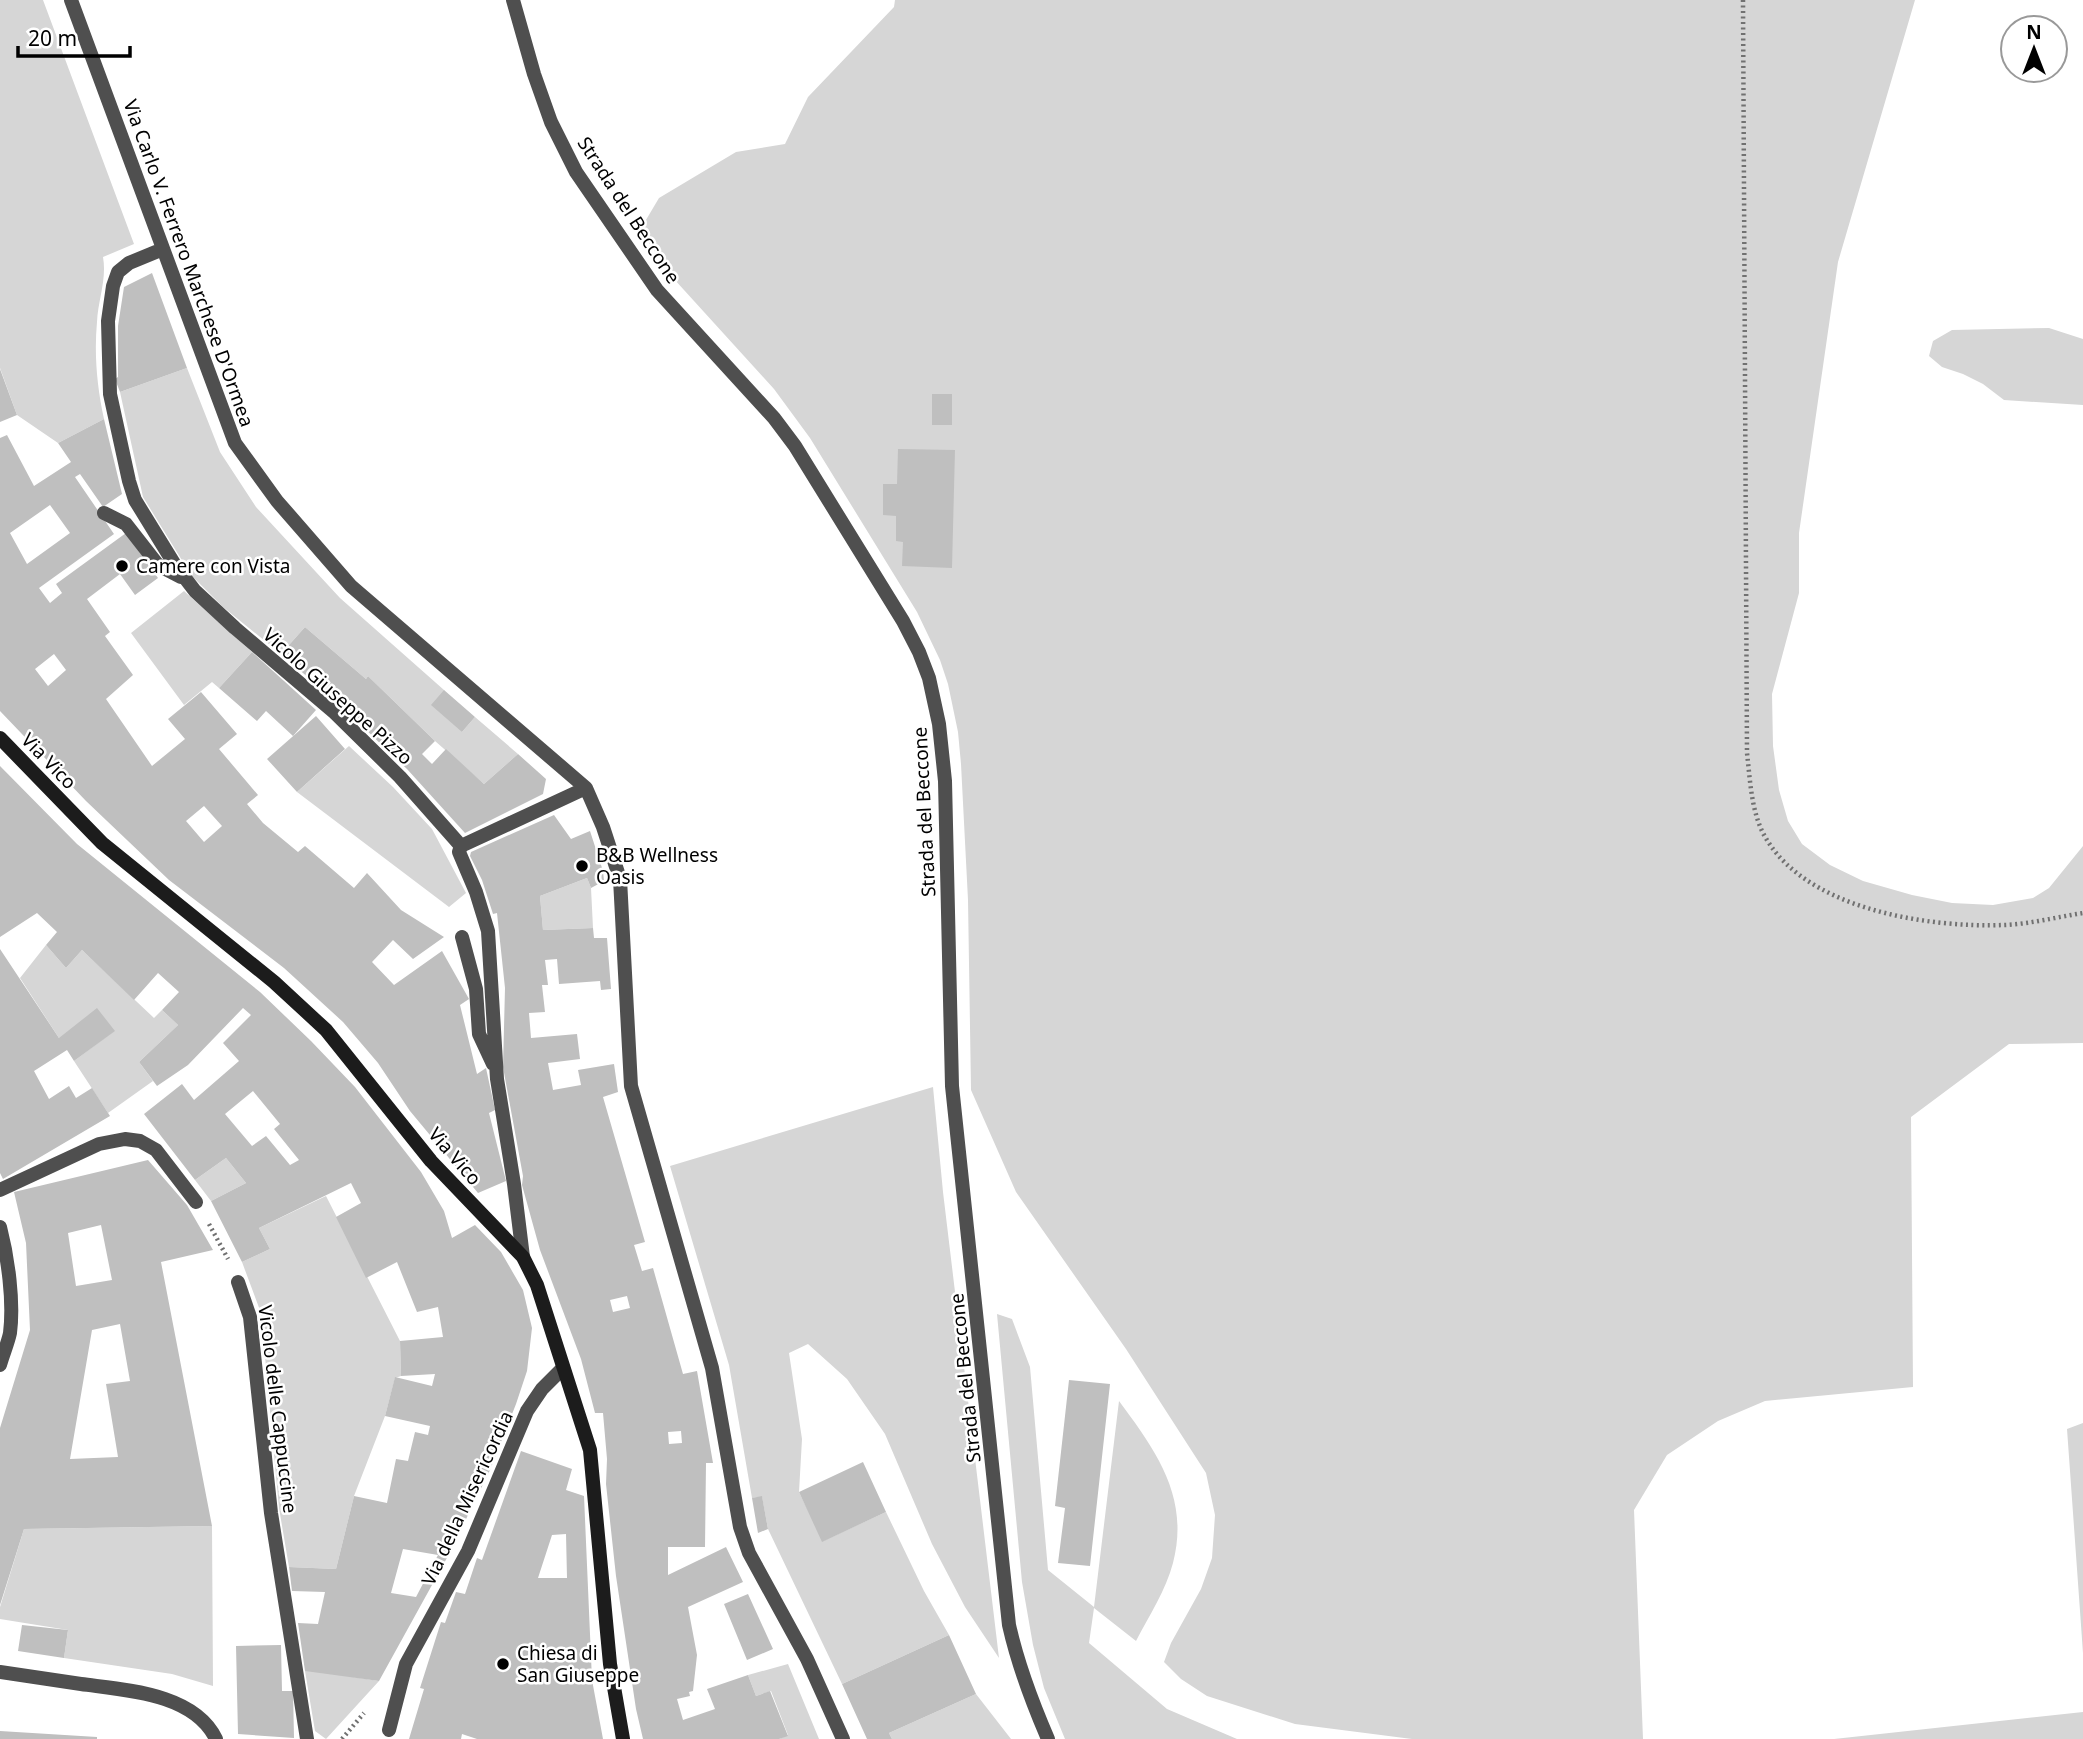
<svg xmlns="http://www.w3.org/2000/svg" width="2083" height="1739" font-family="'Noto Sans',sans-serif">
  <style>
    .green { fill: #d6d6d6 }
    .building { fill: #bfbfbf; fill-rule: evenodd }
    .lines { fill: none; stroke-linecap: round; stroke-linejoin: round }
    .path { stroke: #717171; stroke-width: 4.5; stroke-dasharray: 2 3.5; stroke-linecap: butt }
    .street { stroke: #4f4f4f; stroke-width: 14 }
    .secondary { stroke: #1c1c1c; stroke-width: 14 }
    .poi-dot { fill: #000; stroke: #fff; stroke-width: 2.5 }
    .labels { text-anchor: middle; dominant-baseline: central; stroke-width: 5; stroke-linejoin: round; paint-order: stroke }
    .street-label { font-size: 19px; fill: #000; stroke: #fff }
    .poi-label { font-size: 19px; fill: #000; stroke: #fff; text-anchor: start }
  </style>
  <rect width="100%" height="100%" fill="#fff"/>
  <path class="green" d="M0,0h43l91,244 -31,13c4,22 -5,43 -6,65 -3,32 0,65 7,97l-46,24 -41,-28 -17,-47z
    M895,0h1020l-77,262 -39,271v60l-27,101 1,52 6,44 9,31 14,23 28,21 33,16 49,14 40,8 41,2 40,-7 16,-10 34,-42v197l-74,1 -98,73 2,270 -148,14 -47,20 -51,34 -33,55 9,229h-231l-117,-15 -88,-28 -26,-17 -17,-17 7,-19 30,-54 11,-31 3,-43 -9,-42 -80,-124 -110,-157 -45,-102 -3,-190 -7,-136 -3,-32 -10,-48 -8,-24 -23,-48 -107,-174 -36,-49 -100,-110 -34,-49 19,-32 77,-46 49,-8 23,-47 86,-90z
    M2049,328l34,11v66l-79,-5 -21,-16 -20,-10 -21,-7 -13,-11 4,-15 19,-11z
    M187,368l33,84 36,55 84,91 104,92 18,42 13,-15 43,37 -34,30 -49,-43 -67,-65 -2,3 -61,-52 -24,27 -58,-47 -32,-32 -48,-78 -23,-105z
    M184,591l68,61 -33,36 -7,-6 -28,23 -53,-72z
    M349,746l44,41 39,42 34,64 -17,14 -152,-115z
    M587,878l4,10 2,40 -50,2 -3,-34z
    M46,945l20,23 16,-18 72,68 8,-8 16,15 -39,37 14,19 -45,32 -34,-52 40,-30 -55,7 -39,-60z
    M933,1087l10,105 56,466 -34,-51 -33,-63 -47,-110 -38,-55 -39,-35 -19,9 13,86 -3,53 24,49 63,-29 38,79 25,44 -107,49 -74,-155 -6,-32 -10,1 -23,-133 -59,-199z
    M226,1158l20,25 -35,18 -16,-21z
    M326,1196l74,145 1,35 -6,2 -10,38 -31,80 -18,73 -47,-2 -10,-59 -18,-195 -19,-51 28,-13 -11,-21z
    M997,1314l15,5 18,48 18,203 46,37 25,-206c37,50 71,96 54,162 -7,27 -24,53 -37,78l-42,-33 -5,35 78,66 70,30h-172l-21,-51 -11,-43 -11,-63z
    M2083,1423v230l-16,-224z
    M212,1526l1,160 -41,-12 -108,-16 4,-28 -68,-11v-12l24,-78z
    M788,1664l31,75h-40l9,-4 -17,-44 -15,5 -8,-21z
    M305,1671h10l64,10 -53,58 -11,-8z
    M976,1694l35,45h-119l-3,-6z
    M2083,1712v27h-249z"/>
  <path class="building" d="M152,273l35,95 -67,24 -5,-13 3,-2v-51l6,-39z
    M0,369l17,46 -17,7z
    M932,394h20v31h-20z
    M104,419l18,75 -19,13 -23,-33 -5,3 39,57 -75,54 11,15 12,-10 -6,-9 70,-51 32,45 -23,17 -15,-21 -33,25 23,33 -5,4 28,39 -27,24 46,67 33,-27 -17,-20 33,-27 36,42 -18,15 39,46 -11,9 16,19 35,29 7,-6 49,42 13,-15 34,37 43,27 -31,22 -20,-19 -21,22 22,23 48,-34 27,48 -9,6 17,69 9,-6 9,42 -6,3 17,68 -28,12 -68,-82 -32,-48 -35,-41 -59,-54 -115,-88 -83,-79 -86,-90v-273l7,-3 27,51 37,-24 -13,-19zM50,505l20,28 -43,31 -17,-31zM54,654l12,16 -18,16 -13,-17zM204,806l18,20 -18,16 -18,-21z
    M898,449l57,1 -3,118 -50,-2 1,-24 -7,-1v-25l-13,-1v-31h14z
    M305,627l61,52 2,-3 67,65 -13,13 10,10 14,-15 38,35 34,-30 28,25 -3,15 -78,39 -58,-64 -67,-64 -59,-51z
    M252,652l64,58 -23,26 -27,-25 -9,10 -38,-33z
    M444,690l31,27 -13,15 -31,-27z
    M316,716l29,33 -48,43 -30,-33z
    M0,766l77,78 183,148 51,49 44,46 66,85 23,39 8,27 23,-13 26,27 22,38 9,38 -5,43 -11,33 -26,66 -42,86 -69,125 -74,-10 -7,-48 20,1 7,-32 -33,-1 -3,-24 47,2 18,-73 33,7 9,-44 12,2 7,-29 13,3 2,-9 -45,-10 10,-39 37,9 3,-12 -34,2 -1,-35 43,-4 -5,-30 -21,5 -20,-50 -31,16 -30,-61 25,-14 -10,-20 -92,45 11,21 -28,13 -31,-61 35,-18 -20,-25 -31,22 -51,-66 38,-30 12,16 45,-39 -16,-18 28,-28 -8,-7 -55,57 -31,21 -18,-24 39,-37 -16,-15 17,-18 -21,-19 -24,27 -52,-50 -16,18 -20,-23 11,-13 -20,-19 -37,24zM253,1091l27,33 -6,5 25,31 -9,5 -24,-29 -14,10 -27,-32zM403,1549l35,6 -22,42 -25,-4z
    M554,815l17,24 19,-8 13,40 1,10 -13,7 -4,-10 -47,18 3,34 50,-2 1,10h13l4,51 -10,1 -1,-9 -41,3 -2,-25 -12,1 3,25h-6l3,27 -16,1 2,25 46,-4 3,25 -32,4 5,27 28,-5 -3,-15 36,-6 4,28 -15,5 42,145 -11,3 8,26 11,-3 30,106 14,-3 16,92h-7l-1,84h-37v28l58,-28 17,35 -55,25 9,48 -4,36 -4,1 1,4 -13,3 6,21 32,-11 -8,-20 41,-14 8,21 14,-5 18,45 -9,3h-136l-7,-30 -20,-133 -10,-92 1,-25 -4,-46h-8l-14,-54 -41,-109 -18,-65 1,-9 -20,-109 2,-79 -8,-75 -4,1 -11,-34 -12,-24 1,-4zM627,1296l3,12 -17,4 -3,-12zM681,1431l1,12 -13,1 -1,-12z
    M0,949l59,89 38,-30 18,23 -41,30 -7,-11 -33,21 15,28 20,-13 7,12 16,-10 18,28 -107,63 -3,-6z
    M148,1160l39,45 26,45 -52,12 51,264 -188,3 -24,76v-177l30,-98 -4,-87 -12,-51zM101,1225l11,55 -36,6 -8,-53zM120,1324l10,57 -24,3 12,73 -48,2 22,-129z
    M1069,1380l41,4 -20,182 -32,-3 7,-55 -10,-2z
    M521,1451l51,18 -6,21 18,6 8,184 11,59h-126l-15,-5 -1,5h-52l15,-50 -4,-1 21,-66 4,1 11,-31 9,2 12,-36 5,2zM566,1534l1,44h-29l14,-43z
    M863,1462l23,50 -64,30 -23,-50z
    M762,1496l6,33 -10,4 -6,-35z
    M748,1594l25,55 -26,11 -23,-56z
    M22,1625l46,5 -4,28 -46,-7z
    M949,1635l27,59 -87,39 3,6h-25l-25,-55z
    M281,1645l1,46h11l1,47 -56,-4 -2,-88z
    M0,1731l97,6v2h-97z"/>
  <g class="lines">
    <path class="path" d="M1743,0l4,753c3,26 4,54 15,78 38,78 165,97 242,94 26,-1 53,-8 79,-12
      M209,1224l19,35
      M342,1739l22,-26"/>
    <path class="street" d="M71,0l164,443 42,58 74,85 235,202 17,39 17,52 11,207 81,282 28,159 9,26 58,106 36,80
      M513,0l21,74 17,48 25,50 81,118 117,128 21,28 108,175 16,31 10,26 10,46 6,57 7,305 57,539c9,40 23,77 39,114
      M163,249l-34,14 -11,9 -5,14 -5,35 2,73 19,87 6,19 40,65 20,26 40,37 100,85 65,64 61,69
      M104,513l22,11 32,41 23,12
      M462,937l14,52 3,45 14,30
      M0,1190l99,-46 26,-5 15,2 16,9 40,52
      M0,1227c8,31 14,74 10,106 -2,10 -7,21 -10,32
      M523,1257l-9,-73 -17,-105 -9,-148 -12,-39 -17,-40 2,-6 125,-58
      M238,1282l12,35 21,196 36,226
      M0,1672c27,4 54,8 81,12 44,6 113,9 135,55
      M389,1730l17,-66 62,-113 59,-140 15,-22 21,-21"/>
    <path class="secondary" d="M0,738l102,105 172,139 52,48 105,131 92,96 14,28 53,165 20,214 13,75"/>
  </g>
  <g class="poi-dot">
    <circle cx="122" cy="566" r="7"/>
    <circle cx="582" cy="866" r="7"/>
    <circle cx="503" cy="1664" r="7"/>
  </g>
  <g class="labels">
    <g class="street-label">
      <text transform="translate(629 210) rotate(57)">Strada del Beccone</text>
      <text transform="translate(189 263) rotate(70)">Via Carlo V. Ferrero Marchese D'Ormea</text>
      <text transform="translate(338 696) rotate(42)">Vicolo Giuseppe Pizzo</text>
      <text transform="translate(49 761) rotate(46)">Via Vico</text>
      <text transform="translate(924 812) rotate(-93)">Strada del Beccone</text>
      <text transform="translate(455 1156) rotate(49)">Via Vico</text>
      <text transform="translate(965 1378) rotate(-96)">Strada del Beccone</text>
      <text transform="translate(278 1409) rotate(83)">Vicolo delle Cappuccine</text>
      <text transform="translate(467 1498) rotate(-65)">Via della Misericordia</text>
    </g>
    <g class="poi-label">
      <text x="136" y="566">Camere con Vista</text>
      <text x="596" y="855">B&amp;B Wellness<tspan x="596" dy="22">Oasis</tspan></text>
      <text x="517" y="1653">Chiesa di<tspan x="517" dy="22">San Giuseppe</tspan></text>
    </g>
  </g>
  <g transform="translate(2034 49)"><circle r="33" fill="#ffffff" stroke="#999999" stroke-width="2"/>
  <path d="M0-5L12 26L0 18L-12 26Z" fill="#000000"/>
  <text y="-10" font-size="19" font-weight="bold" text-anchor="middle" fill="#000000">N</text>
  </g>
  <path d="M18 46v10h112v-10" fill="none" stroke="#000000" stroke-width="3.5"/>
  <text x="28" y="46" font-size="21" fill="#000000" stroke="#ffffff" stroke-width="5" paint-order="stroke">20 m</text>
</svg>
